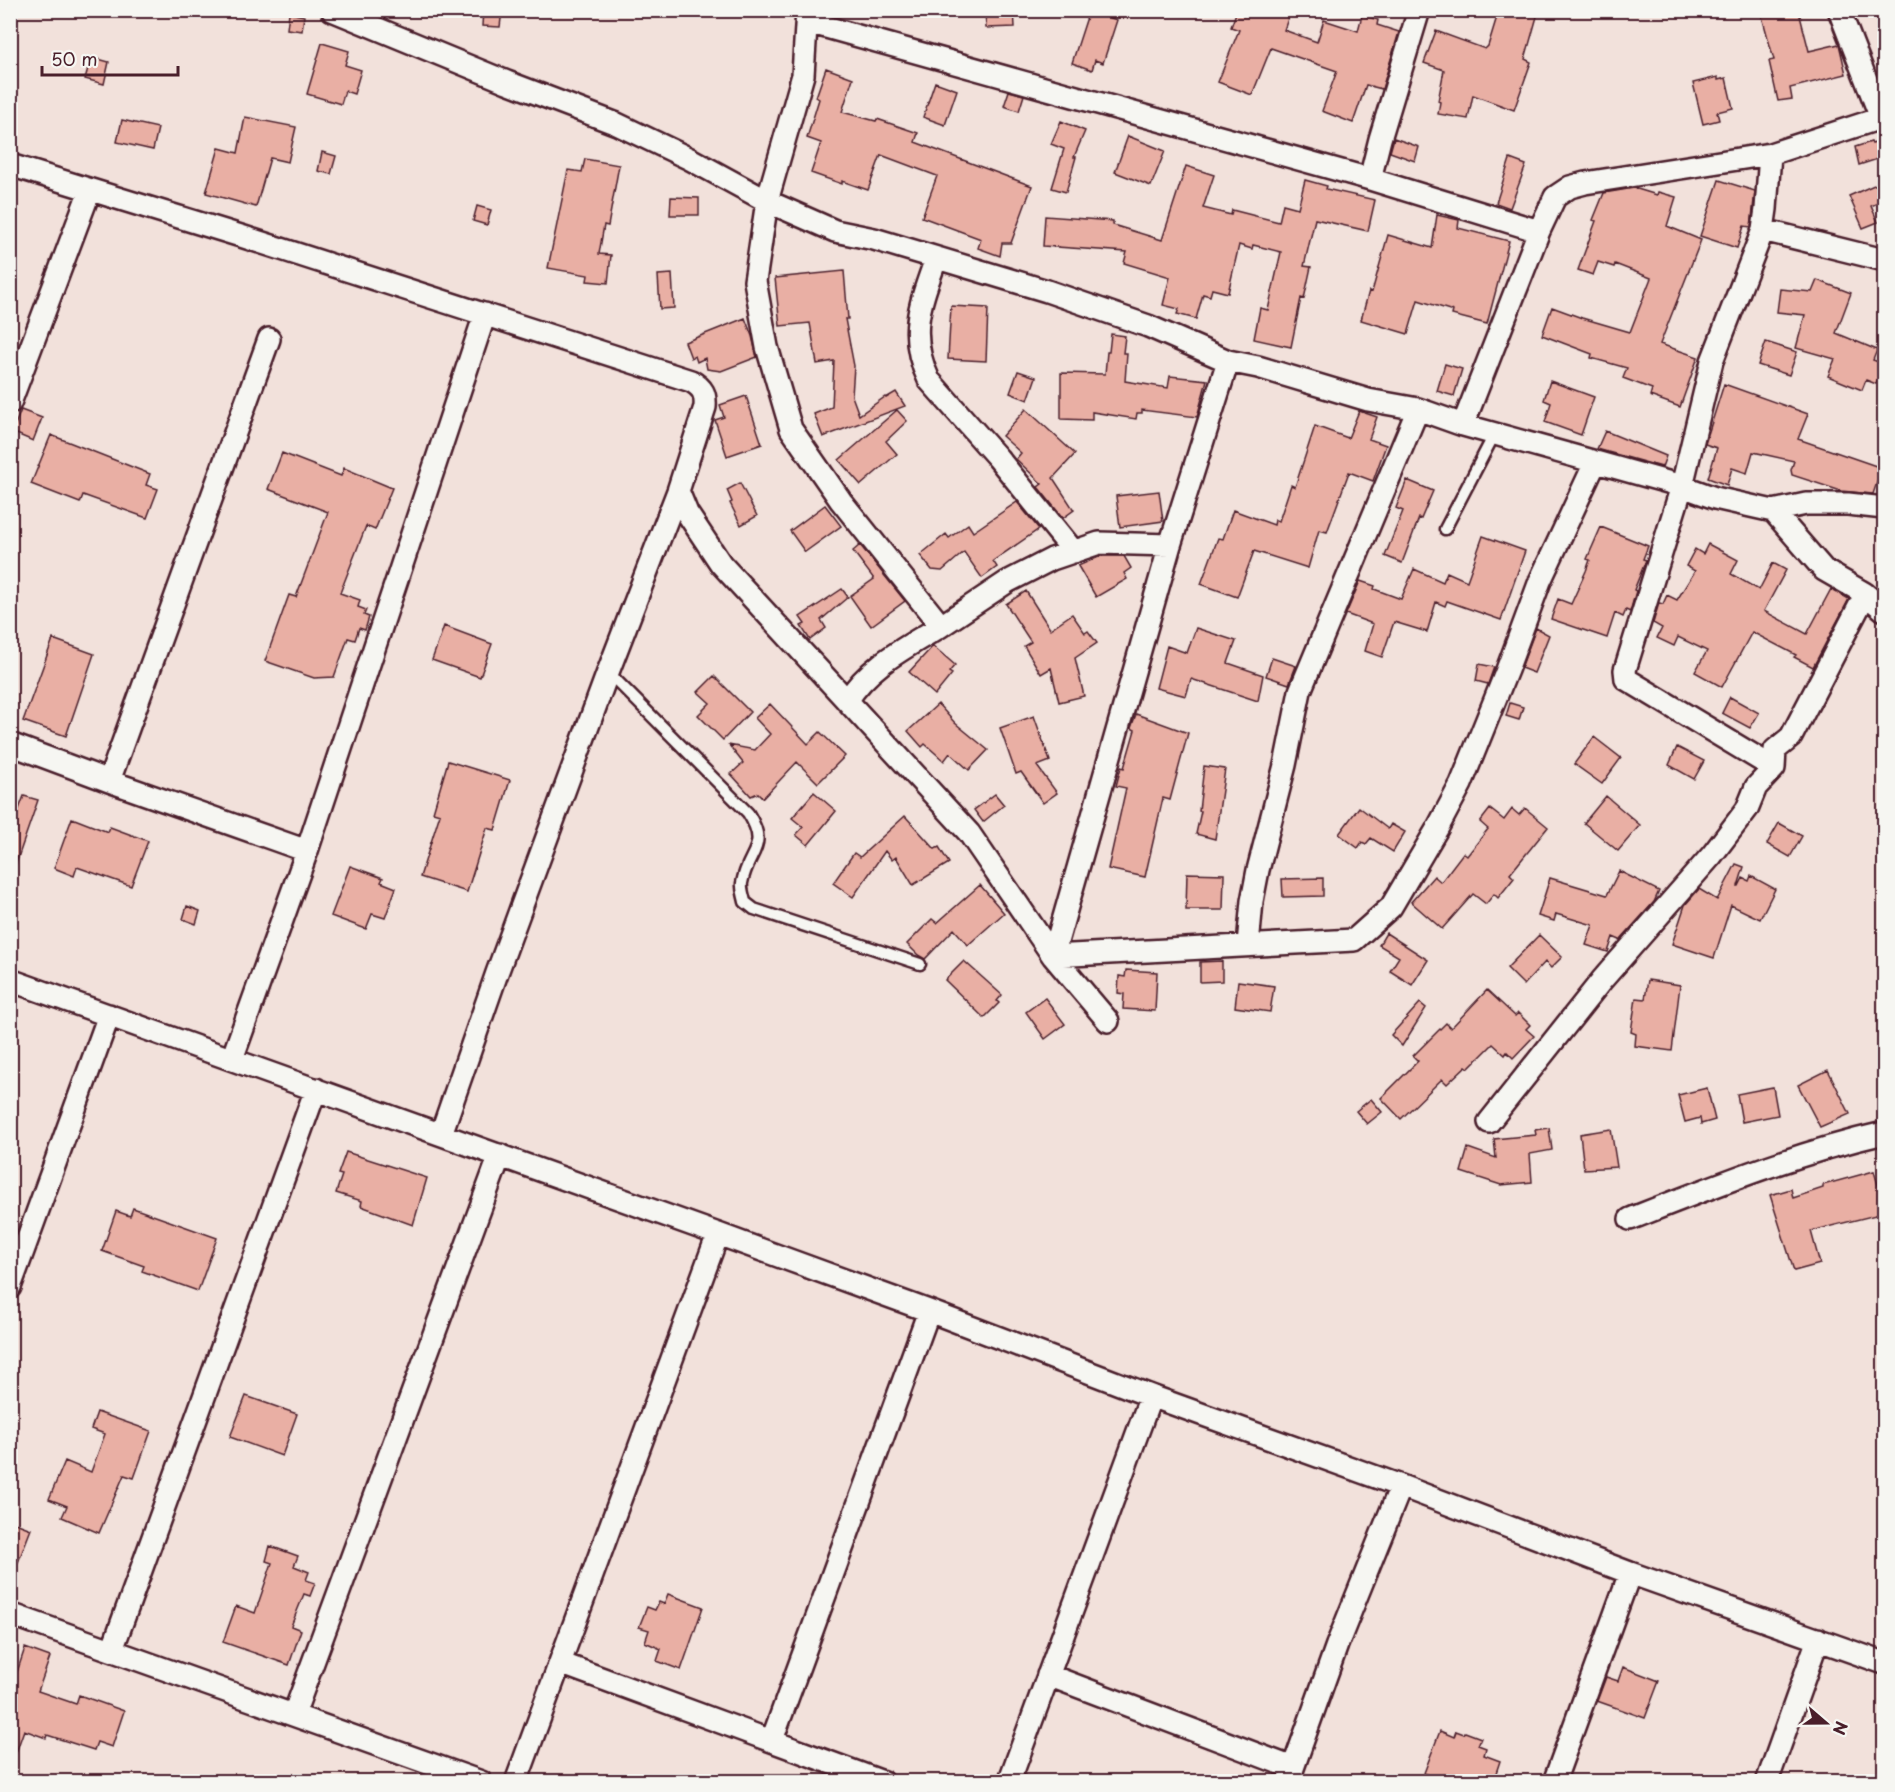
<svg xmlns="http://www.w3.org/2000/svg" width="1895" height="1792" font-family="'Playpen Sans',sans-serif">
  <style>
    .building { fill: #e9afa4; stroke: #4a1f2b; stroke-width: 1.5 }
    .lines { fill: none; stroke-linecap: round; stroke-linejoin: round }
    .lane-casing { stroke: #4a1f2b; stroke-width: 15 }
    .street-casing { stroke: #4a1f2b; stroke-width: 26 }
    .lane { stroke: #f6f6f2; stroke-width: 10 }
    .street { stroke: #f6f6f2; stroke-width: 21 }
  </style>
  <rect width="100%" height="100%" fill="#f2e1db"/>
  <filter id="ink" filterUnits="userSpaceOnUse"><feTurbulence type="fractalNoise" baseFrequency=".0167" numOctaves="2"/><feDisplacementMap in="SourceGraphic" scale="12" xChannelSelector="R" yChannelSelector="G"/><feConvolveMatrix kernelMatrix="1 2 1 2 8 2 1 2 1" color-interpolation-filters="sRGB"/></filter>
  <g filter="url(#ink)">
    <path class="building" d="M483,10h19l-2,17 -18,-1z
      M985,10h29l1,17 -29,1z
      M1237,10h54l-7,20 33,12 7,-22 34,11 4,-16 16,5 -1,5 22,7 -17,57 -16,-4 -13,38 -31,-12 15,-40 -66,-23 -19,47 -34,-13 21,-52 -8,-3z
      M1499,10h29l10,3 -13,46 6,3 -17,48 -41,-15 -5,24 -30,-5 2,-12 -2,-1 6,-31 -20,-7 12,-32 49,18 3,-3z
      M1770,10h21l1,4 7,-2 10,39 30,-7 7,30 -56,14 2,11 -14,2 -9,-40 5,-1 -13,-47z
      M1089,11l28,9 -14,43 -8,-3 -3,10 -20,-7z
      M289,13l15,3 -2,15 -15,-2z
      M322,43l27,8 -4,14 16,5 -7,24 -9,-3 -4,13 -34,-10z
      M91,57l18,5 -5,22 -19,-5z
      M826,68l27,10 -11,34 34,9 1,-2 41,14 -3,9 117,44 -21,57h-9l-2,13 -22,-8 3,-9 -59,-22 15,-41 -56,-21 -13,35 -26,-9v3l-31,-11 10,-30 -14,-5 12,-39 -3,-2z
      M1718,77v3l8,-2 7,30 -16,4 2,8 -16,4 -10,-41z
      M935,82l22,8 -12,35 -22,-8z
      M1009,91l15,4 -5,16 -15,-5z
      M245,117l51,10 -8,35 -18,-4 -14,49 -50,-14 13,-45 19,5z
      M122,120l36,8 -5,22 -36,-8z
      M1061,121l24,10 -11,26h2l-10,35 -14,-4 12,-39 -13,-5z
      M1128,136l37,15 -14,35 -36,-14z
      M1394,138l25,9 -4,14 -25,-9z
      M1884,140v17l-25,8 -4,-18 16,-5 1,2z
      M322,152l14,4 -5,18 -13,-3z
      M585,159l34,6 -11,61 -4,-1 -5,29 12,1 -3,28 -21,-2 1,-6 -40,-7 20,-98 14,2z
      M1510,159l16,6 -16,43 -14,-5z
      M1186,166l28,9 -11,33 28,7 1,-5 47,12 4,-18 15,4 7,-28 22,6 -1,3 49,11 -7,31 -53,-12 -11,47 7,1 -7,32 -3,-1 -10,49 -37,-8 6,-31 8,2 13,-58 -28,-7 -1,4 -13,-4 -11,48 -16,-4 -2,7 -7,-2 -7,25 -19,-5 2,-5 -16,-4 7,-28 -46,-14 3,-11 -84,-6 2,-30 68,5v4l49,15z
      M1719,180l36,11 -4,36 -7,-1 -7,22 -37,-12z
      M1881,182l3,8v10l-13,6 7,16 -15,6 -14,-32z
      M1634,188l23,7 1,-3 18,5 -9,29 34,14 -41,104 38,13 -18,50 -30,-11 2,-7 -29,-11 4,-10 -36,-10 1,-4 -50,-19 10,-28 30,11 48,14 21,-54 -36,-14 -1,3 -16,-5 -5,13 -15,-5 18,-49 -3,-1 11,-27z
      M671,197l28,1v17h-29z
      M477,206l14,4 -4,15 -14,-4z
      M1437,215l22,5 -1,8 51,13 -22,83 -35,-9 1,-4 -35,-11 -10,34 -47,-14 8,-29 3,1 16,-57 44,13z
      M844,271l4,48h-3l9,47 -2,30 7,19 26,-18 1,1 10,-6 9,14 -82,31 -9,-23 18,-7 2,-46 -17,3 -7,-41 -30,3 -5,-48z
      M672,274l2,34 -14,1 -2,-34z
      M1817,280l34,13 -15,40 41,17 -4,10 11,4 -8,20 -10,-4 -4,10 -34,-14 7,-17 -39,-11 9,-33 -28,-3 3,-23 32,3z
      M951,306l37,2 -2,53 -38,-2z
      M745,318l7,18 5,21 -36,14 -14,-2 -2,-11 -8,4 -2,-6 -4,2 -6,-16z
      M1111,334l14,2 -2,17h4l-2,28 43,7 2,-12 37,4 -10,37 -55,-7v3h-5l-1,6 -44,-7v8l-31,-1v-46l44,1 2,-22h2z
      M1766,342l31,10 -8,23 -31,-10z
      M1445,364l17,5 -8,27 -17,-5z
      M1018,371l18,6 -8,23 -18,-7z
      M1550,381l44,16 -13,38 -36,-13 6,-19 -7,-3z
      M1724,384l84,30 -10,25 84,29 -9,26 -32,-3 -49,-16 -1,-5 3,-9 -41,-9 -6,21 -15,-5 -5,17 -19,-7 9,-30 -12,-4z
      M746,396l16,48 -35,12 -12,-36 9,-3 -4,-12z
      M1026,409l49,45 -22,24 21,32 -11,8 -25,-31 4,-3 -26,-25 5,-6 -19,-17z
      M21,410l21,8 -9,23 -21,-9z
      M897,410l10,11 -21,20 11,13 -36,31 -22,-25z
      M1359,411l18,6 -8,22 17,6 -13,36 -24,-9 -22,60 -8,-2 -11,38 -54,-17 -17,46 -36,-13 17,-46 5,1 10,-29 41,15 1,-5 4,1 12,-36 4,2 20,-61 33,12z
      M1605,431l61,25 -4,11 -65,-18z
      M51,435l99,39 -4,11 12,4 -11,29 -64,-23 -3,8 -49,-19z
      M282,453l59,23 3,-8 48,20 -17,42 -9,-4 -26,67 20,7 -2,7 8,3 -2,5 5,2 -4,13 -6,-2 -4,12 -7,-2 -14,39 -20,1 -49,-17 24,-66 7,2 32,-85 -60,-23z
      M1407,480l26,11 -12,28 -2,-1 -17,45 -17,-7 18,-45 -7,-3z
      M740,483l17,33 -16,9 -11,-22 2,-1 -5,-12z
      M1159,491l4,30 -43,6 -4,-31z
      M1017,502l22,27 -46,32 4,6 -15,11 -18,-26 -22,19 -10,-1 -12,-15 26,-21 3,4 19,-14 5,8z
      M825,505l16,21 -36,26 -15,-21z
      M1601,527l47,19 -5,13 3,1 -12,30 2,1 -6,21 -4,-2 -3,7 -8,-4 -8,25 -56,-19 7,-20 13,5 15,-33 4,-11 -3,-1z
      M1483,536l42,15 -24,69 -54,-19 -2,5 -9,-4 -9,30 -33,-10 -12,35 -17,-6 8,-27 -27,-10 14,-33 15,5 -1,3 27,10 13,-30 29,13 4,-10 20,9z
      M1708,544l30,16 -7,14 28,16 14,-27 13,7 -22,41 43,23 24,-45 18,10 -36,68 -19,-10 2,-2 -44,-23 -30,55 -27,-15 12,-21 -29,-14 -4,9 -17,-8 5,-10 -9,-5 6,-20 4,1 4,-9 10,5 18,-29 -9,-5 9,-17 8,5z
      M860,545l45,56 -34,25 -21,-30 24,-17 -21,-28z
      M1101,556h23l7,12 -7,5 3,6 -31,18 -18,-31z
      M842,589l6,8 -27,23 5,8 -16,12 -9,-14 4,-2 -5,-7z
      M1026,591l24,38 22,-15 13,19 3,-2 9,12 -22,15 9,38 -25,6 -8,-34 -10,6 -17,-28 7,-4 -25,-38z
      M444,626l48,18 -12,33 -48,-17z
      M1196,628l40,13 -8,22 35,12 -5,26 -67,-22 -5,17 -30,-8 11,-42 20,7z
      M1536,628l13,7 -15,38 -13,-5z
      M53,639l41,15 -28,82 -43,-15z
      M933,646l22,19 -6,7 3,2 -17,21 -26,-23z
      M1272,658l24,8 -7,18 -23,-8z
      M1479,664l15,3 -6,17 -12,-3z
      M714,676l36,36 -27,28 -25,-25 12,-12 -12,-11z
      M1730,697l29,16 -9,15 -28,-15z
      M1510,703l13,4 -4,13 -13,-4z
      M770,704l38,40 12,-12 25,24 -27,27 -21,-21 -34,36 -5,-5 -7,3 -20,-22 12,-11 -14,-18 26,5 15,-16 -15,-16z
      M938,704l17,19 33,27 -19,20 -19,-17 -6,8 -19,-17 -3,3 -14,-16z
      M1136,714l52,19 -18,67 -7,-2 -18,79 -37,-8 18,-81 -10,-2 5,-19 3,1 11,-38 -4,-2z
      M1034,716l16,45 -13,5 20,27 -14,10 -22,-31 -5,2 -16,-46z
      M1594,737l27,21 -19,26 -28,-20z
      M1677,747l27,14 -10,18 -25,-14z
      M448,761l62,19 -15,50 -8,-2 -20,64 -47,-15 20,-63 -7,-2z
      M1204,766l21,3 -10,70 -19,-5 5,-23h-2z
      M814,792l22,19 -28,34 -12,-10 7,-8 -11,-9z
      M995,794l9,11 -21,17 -9,-12z
      M24,796l14,4 -25,72h-3v-66l9,3z
      M1606,796l34,29 -22,26 -34,-28z
      M1359,807l29,22 3,-5 14,8 -12,20 -22,-14 -5,6 -4,-2 -4,6 -19,-14z
      M1525,808l23,19 -38,47 4,4 -16,20 -4,-4 -8,10 -13,-10 -31,35 -31,-27 23,-26 7,6 22,-29 4,3 21,-27 -8,-7 10,-13 14,11 8,-11 7,6z
      M905,816l30,33 4,-2 10,16 -36,22 -17,-28 -4,3 -7,-9 -32,46 -20,-14 21,-30 6,4z
      M72,818l36,14 2,-5 38,14 -17,45 -54,-19 -3,9 -20,-8z
      M1779,823l23,13 -12,21 -23,-13z
      M1736,864l8,3 -6,19h1l4,-8 6,3 2,-5 24,13 -15,30 -29,-14 -17,53 -42,-14 13,-39 14,-16 18,11z
      M350,866l33,12 -2,4 15,6 -11,30 -13,-4 -6,15 -35,-13z
      M1619,871l40,20 -5,11 -34,38 -7,-3 -5,15 -22,-7 7,-20 -37,-11 -2,7 -16,-5 12,-38 57,17z
      M1187,873l37,1 -1,36h-37z
      M1323,878v18l-40,1 -1,-18z
      M980,885l24,28 -36,32 -14,-16 -29,30 -7,-4 -11,-11 25,-25 5,4z
      M187,906l13,5 -4,13 -13,-5z
      M1386,933l42,27 -16,25 -22,-14 9,-14 -20,-12z
      M1539,935l23,22 -11,11 -6,-6 -21,23 -17,-17z
      M964,961l38,34 -5,6 2,2 -15,15 -39,-38z
      M1222,961v20l-22,1v-20z
      M1126,970l31,2 -2,39 -32,-2 1,-15 -6,-1 1,-17 6,1z
      M1648,980l32,5 -8,66 -37,-5 1,-12 -5,-2 5,-34 9,1z
      M1238,981l36,5 -4,26 -35,-5z
      M1487,990l28,26 3,-3 12,12 -4,4 8,7 -21,22 -6,-6 -2,3 -12,-11 -24,24 -3,-2 -19,18 -5,-5 -41,40 -20,-21 37,-37 -5,-5 33,-33 5,5z
      M1045,998l20,26 -20,15 -19,-27z
      M1420,1003l6,5 -24,38 -11,-11z
      M1828,1070l22,44 -30,13 -22,-42z
      M1773,1087l5,28 -36,7 -5,-28z
      M1707,1088l8,32 -14,4 -1,-6 -15,4 -7,-27z
      M1371,1099l11,13 -15,12 -11,-13z
      M1549,1128l3,22 -22,4 2,28 -31,3 -40,-13 7,-24 28,10 -2,-19 42,-4 -1,-5z
      M1611,1129l6,38 -33,2 -4,-35z
      M346,1152l81,26 -14,47 -52,-19 1,-5 -26,-8 6,-18 -4,-1z
      M1874,1171l10,35v7l-73,18 9,33 -26,7 -24,-76 21,-6 2,9 30,-10v-3z
      M133,1208l84,30 -19,53 -56,-20 2,-5 -42,-15 14,-40 14,5z
      M246,1396l51,18 -15,42 -52,-19z
      M97,1412l54,19 -17,47 -10,-3 -25,58 -37,-16 5,-11 -18,-7 16,-38 26,11 14,-38 -14,-5z
      M10,1521l21,8 -19,49 -2,-1z
      M270,1546l28,10 -4,10 15,6 -3,8 9,3 -5,13 -6,-2 -13,32 10,4 -12,35 -66,-23 13,-36 19,7 17,-50 -6,-2z
      M668,1594l35,13 -22,63 -24,-9 4,-12 -16,-7 4,-12 -10,-3 8,-20 8,3 4,-8 5,2z
      M25,1648l25,9 -12,34 38,13 3,-9 45,16 -12,36 -15,-5 -3,8 -47,-15 -1,3 -22,-8 -11,31 -3,-1v-84l5,2z
      M1623,1667l36,14 -14,37 -48,-17 9,-24 12,4z
      M1440,1731l14,6 2,-6 8,3 1,-2 16,6 -3,7 8,3 -2,7 16,6 -7,21h-47l-22,-9z"/>
    <g class="lines">
      <defs>
        <path id="lane" d="M1445,529l50,-96
          M608,672l140,141c22,35 0,37 -6,70 -1,6 2,13 3,19l9,7 166,55"/>
        <path id="street" d="M332,10l175,72 110,42 73,35 77,42 68,30 39,8 173,52 101,35 80,35 30,6 110,33 50,9 45,16 219,61 33,12 58,13 33,-7h42l36,4
          M807,10l-4,65 -36,126 -12,80 12,66 24,82 50,72 100,125 66,-44 45,-23 47,-16 71,2
          M1839,10l42,108
          M808,22l562,157 169,52
          M1770,154l-4,55 -3,21 121,30
          M10,165l234,72 447,144c12,7 15,13 14,26l-27,84 -70,181 -111,301 -56,161
          M1370,179l10,-40 39,-129
          M1763,230l-51,131 -30,125 -57,184 1,9 148,89 1,-18 16,-13 73,-140v-4
          M936,259c-16,45 -29,75 -7,121l69,78 76,94
          M1228,361l-58,184 -117,411 301,-16 37,-33 46,-78 24,-45 46,-114 33,-89 55,-118
          M10,403l80,-213
          M1463,425l76,-194 16,-34 15,-10 15,-4 185,-29 114,-37
          M678,491l9,22 34,51 248,269 84,123 55,65
          M1773,511l51,59 40,23 20,17
          M847,701c22,-36 60,-54 94,-75
          M10,744l99,37 198,70
          M109,781l160,-442
          M1248,945l4,-44 6,-31 27,-105 15,-74 118,-282
          M10,980l708,254 211,77 222,85 250,90 229,87 254,90
          M232,1059l75,-208 178,-537
          M1489,1122l113,-142 110,-125 35,-46 9,-22 18,-19
          M1630,1219c84,-33 166,-66 254,-86
          M10,1287l99,-272
          M10,1614l471,168
          M112,1650l204,-561
          M560,1663l323,119
          M1048,1675l245,93
          M294,1714l206,-559
          M772,1740l157,-429
          M516,1782l202,-548
          M1009,1782l142,-386
          M1288,1782l49,-137 64,-159
          M1554,1782l76,-209
          M1767,1782l51,-143"/>
      </defs>
      <use href="#lane" class="lane-casing"/>
      <use href="#street" class="street-casing"/>
      <use href="#lane" class="lane"/>
      <use href="#street" class="street"/>
    </g>
  </g>
  <rect width="1895" height="1792" fill="none" stroke="#f6f6f2" stroke-width="36"/>
  <rect x="18" y="18" width="1859" height="1756" fill="none" stroke="#4a1f2b" stroke-width="2" filter="url(#ink)"/>
  <g transform="translate(1826 1723) rotate(110)" stroke="#f6f6f2" stroke-width="4.5" paint-order="stroke">
  <path d="M0-4.5L10 22L0 15L-10 22Z" fill="#4a1f2b"/>
  <text y="-9" font-size="16" font-weight="bold" text-anchor="middle" fill="#4a1f2b">N</text>
  </g>
  <path d="M42 66v9h136v-9" fill="none" stroke="#4a1f2b" stroke-width="3"/>
  <text x="51" y="66" font-size="18" fill="#4a1f2b" stroke="#f6f6f2" stroke-width="4.5" paint-order="stroke">50 m</text>
</svg>
